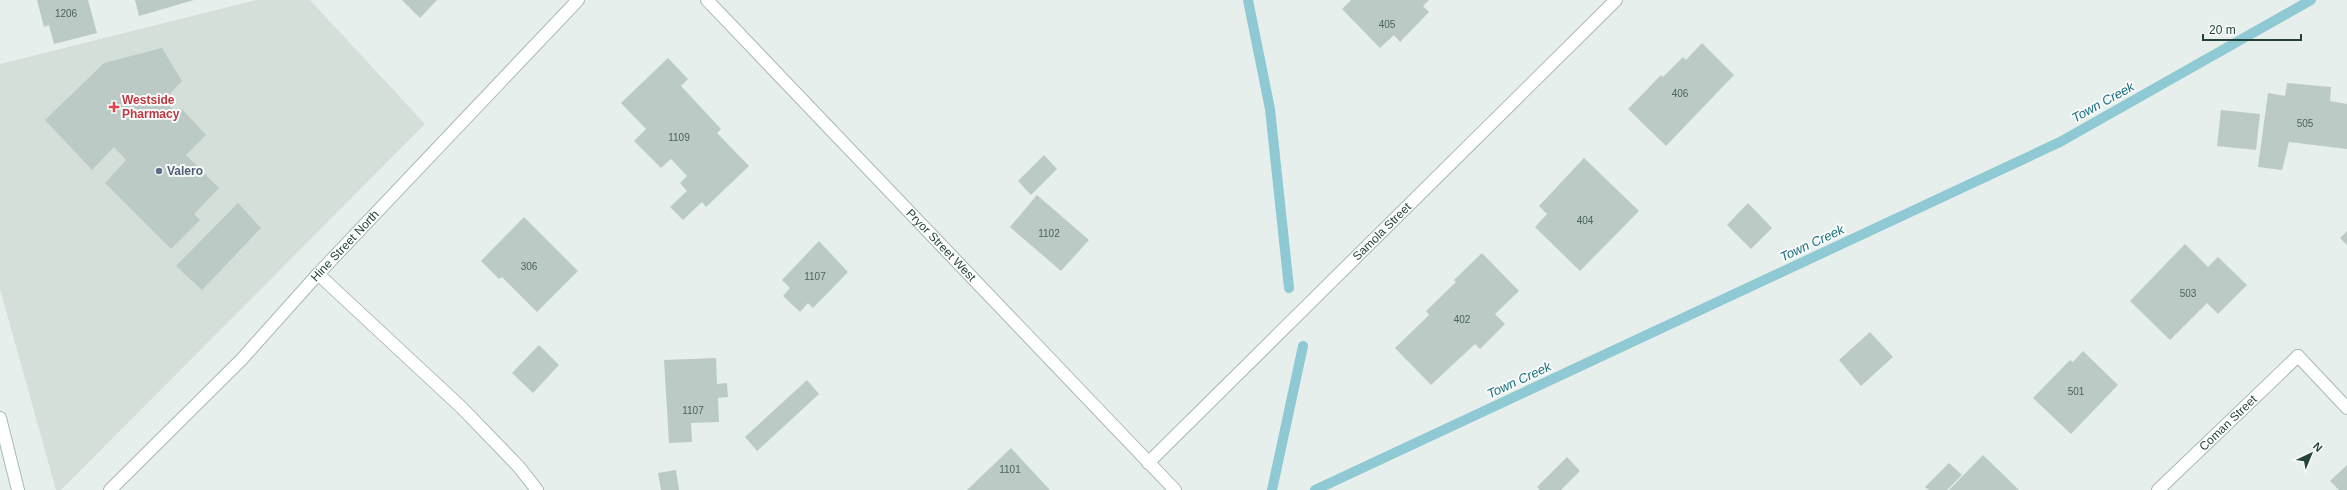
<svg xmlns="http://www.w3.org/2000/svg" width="2347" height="490" font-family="Arial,sans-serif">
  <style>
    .built { fill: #d4dfda }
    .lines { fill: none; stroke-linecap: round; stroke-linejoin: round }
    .stream { stroke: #8ec9d4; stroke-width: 10 }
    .building { fill: #bbcac4 }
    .service-casing { stroke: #a8b8b2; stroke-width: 14 }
    .minor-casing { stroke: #a8b8b2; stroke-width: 14 }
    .tertiary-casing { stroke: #a8b8b2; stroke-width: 14 }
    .secondary-casing { stroke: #a4bbb3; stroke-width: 14 }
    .service { stroke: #fff; stroke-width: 12 }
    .minor { stroke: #fff; stroke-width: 12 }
    .tertiary { stroke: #fff; stroke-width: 12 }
    .secondary { stroke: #fff; stroke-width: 12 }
    .health-dot { fill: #e0444e; stroke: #f7fbf9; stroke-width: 1.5 }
    .service-dot { fill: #5c6f8a; stroke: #f7fbf9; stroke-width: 1.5 }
    .labels { text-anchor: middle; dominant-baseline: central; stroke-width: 4; stroke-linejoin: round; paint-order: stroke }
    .number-label { font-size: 10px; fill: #4a645c }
    .health-label { font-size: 12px; font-weight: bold; fill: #be3a42; stroke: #f7fbf9; text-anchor: start }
    .service-label { font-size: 12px; font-weight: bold; fill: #4e5e75; stroke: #f7fbf9; text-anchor: start }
    .street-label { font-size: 12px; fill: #24423a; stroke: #f7fbf9 }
    .water-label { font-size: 13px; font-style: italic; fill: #1c6f80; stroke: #f7fbf9 }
  </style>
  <rect width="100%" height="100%" fill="#e6efeb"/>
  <path class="built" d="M256,0h54l115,124 -364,366h-5l-56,-201v-225z"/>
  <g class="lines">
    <path class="stream" d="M1248,0l22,109 19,179
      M1272,490l31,-144
      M1315,490l745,-348 251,-142"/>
  </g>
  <path class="building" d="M37,0h51l9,33 -43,11 -5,-19 -5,2z
    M135,0h59l-55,16z
    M402,0h35l-17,18z
    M1351,0h78l-6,6 6,6 -29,30 -6,-7 -14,13 -38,-39z
    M1702,43l32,32 -68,71 -38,-37 33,-34 2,2 20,-20 3,3z
    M162,48l20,33 -18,19 12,13 5,-5 25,27 -20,20 33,33 -25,26 6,6 -29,29 -66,-66 21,-23 -12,-13 -22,23 -47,-50 59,-57z
    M668,58l20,21 -7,7 40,43 -4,4 32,33 -43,41 -4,-5 -19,18 -13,-13 17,-16 -7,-8 7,-7 -16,-17 -10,9 -27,-27 12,-12 -25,-26z
    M2287,83l44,4 -1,14 17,3v45l-58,-7 -7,28 -24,-3 10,-74 17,3z
    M2221,110l39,4 -4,36 -39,-4z
    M1044,155l13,14 -26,26 -13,-14z
    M1584,158l55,53 -59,60 -45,-44 12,-13 -8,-8z
    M1037,195l52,45 -28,31 -51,-44z
    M238,203l23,25 -59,62 -26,-24z
    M1748,203l24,25 -21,21 -24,-24z
    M524,217l54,54 -41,41 -35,-35 -3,2 -18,-18z
    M2347,231v14l-7,-7z
    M819,241l29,31 -35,36 -5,-5 -8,9 -17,-16 7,-8 -8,-8z
    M2185,244l23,23 10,-10 29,28 -29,29 -11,-11 -37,37 -40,-39z
    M1482,253l37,38 -24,23 10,10 -25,25 -5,-5 -44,41 -36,-37 34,-33 -3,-4 30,-29 -2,-2z
    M1870,332l23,25 -32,29 -22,-26z
    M539,345l20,20 -26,28 -21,-20z
    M2083,351l35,34 -47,49 -38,-36 37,-38 3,2z
    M716,358l1,26 10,-1 1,14 -10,1 1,24 -28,1 1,19 -23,1 -5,-83z
    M807,380l12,14 -62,57 -12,-14z
    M1011,448l39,42h-83z
    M1983,455l36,35h-70z
    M1567,457l13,14 -19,19h-21l-3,-3z
    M1949,463l13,12 -15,15h-18l-4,-3z
    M2347,465v25h-8l-9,-9z
    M676,470l3,20h-18l-3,-17z"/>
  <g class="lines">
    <defs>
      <path id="service" d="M318,274l144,134 57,59 18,23
        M2298,356l49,52"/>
      <g id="minor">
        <path id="s1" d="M707,0l468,490"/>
        <path id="s2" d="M1148,463l468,-463"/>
        <path id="s3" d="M2158,490l140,-134"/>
      </g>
      <g id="tertiary">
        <path id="s4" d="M110,490l132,-131 76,-85 260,-274"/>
      </g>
      <path id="secondary" d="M0,418l18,72"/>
    </defs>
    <use href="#service" class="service-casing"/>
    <use href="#minor" class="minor-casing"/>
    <use href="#tertiary" class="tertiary-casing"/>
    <use href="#secondary" class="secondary-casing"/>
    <use href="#service" class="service"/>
    <use href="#minor" class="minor"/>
    <use href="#tertiary" class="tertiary"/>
    <use href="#secondary" class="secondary"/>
  </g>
  <path class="health-dot" d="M112 101h4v4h4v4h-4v4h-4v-4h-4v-4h4z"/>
  <circle class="service-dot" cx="159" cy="171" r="4"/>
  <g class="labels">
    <g class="number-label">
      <text x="66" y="13">1206</text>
      <text x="1387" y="24">405</text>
      <text x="1680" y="93">406</text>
      <text x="2305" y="123">505</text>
      <text x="679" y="137">1109</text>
      <text x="1585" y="220">404</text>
      <text x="1049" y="233">1102</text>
      <text x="529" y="266">306</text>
      <text x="815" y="276">1107</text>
      <text x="2188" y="293">503</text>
      <text x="1462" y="319">402</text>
      <text x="2076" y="391">501</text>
      <text x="693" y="410">1107</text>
      <text x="1010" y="469">1101</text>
    </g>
    <g class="health-label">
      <text x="122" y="100">Westside<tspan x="122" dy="14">Pharmacy</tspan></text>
    </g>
    <g class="service-label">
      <text x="167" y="171">Valero</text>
    </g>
    <g class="street-label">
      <text stroke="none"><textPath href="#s2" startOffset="329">Samola Street</textPath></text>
      <text stroke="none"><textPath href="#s1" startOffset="339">Pryor Street West</textPath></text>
      <text stroke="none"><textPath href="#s4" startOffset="339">Hine Street North</textPath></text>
      <text stroke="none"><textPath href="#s3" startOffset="97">Coman Street</textPath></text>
    </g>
    <g class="water-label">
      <text transform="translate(2103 102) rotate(-29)">Town Creek</text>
      <text transform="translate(1812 243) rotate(-25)">Town Creek</text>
      <text transform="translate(1519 380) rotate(-25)">Town Creek</text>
    </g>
  </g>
  <g transform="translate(2311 454) rotate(44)" stroke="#f7fbf9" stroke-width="3" paint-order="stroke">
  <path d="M0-3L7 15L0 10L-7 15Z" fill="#24423a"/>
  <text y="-6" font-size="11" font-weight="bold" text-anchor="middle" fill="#24423a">N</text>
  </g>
  <path d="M2203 34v6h98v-6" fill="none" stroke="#24423a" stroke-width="2"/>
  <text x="2209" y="34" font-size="12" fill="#24423a" stroke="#f7fbf9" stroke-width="3" paint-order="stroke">20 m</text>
</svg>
